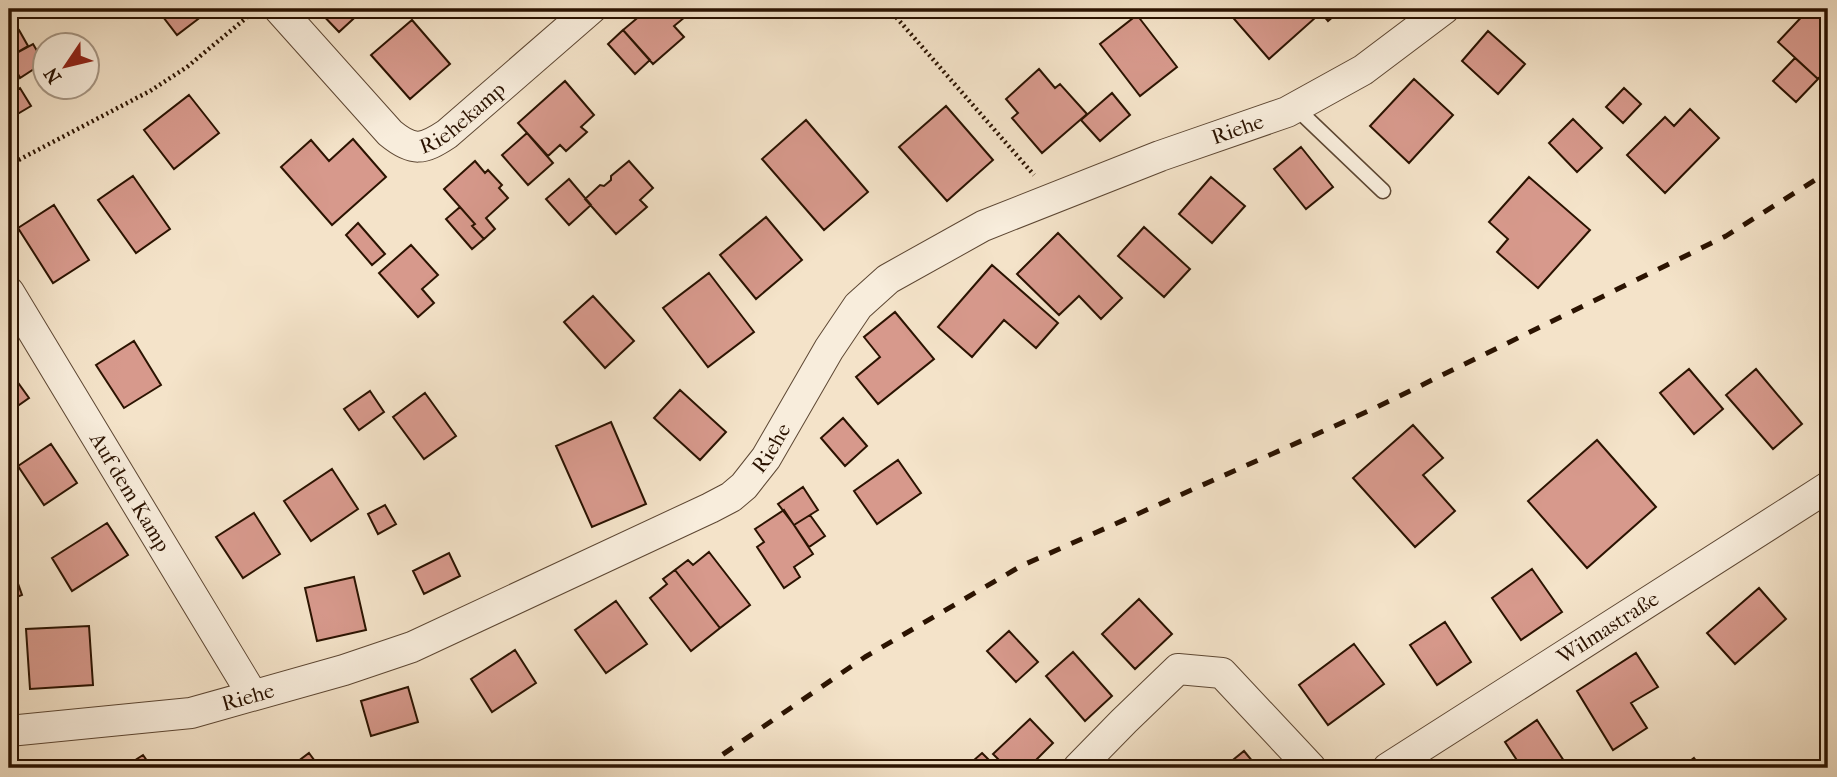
<svg xmlns="http://www.w3.org/2000/svg" width="1837" height="777" font-family="'IM FELL French Canon',serif">
  <style>
    .building { fill: #d7998c; stroke: #2b1301; stroke-width: 2 }
    .lines { fill: none; stroke-linecap: round; stroke-linejoin: round }
    .service-casing { stroke: #5d4733; stroke-width: 17 }
    .minor-casing { stroke: #5d4733; stroke-width: 32 }
    .path { stroke: #2b1301; stroke-width: 4.5; stroke-dasharray: 2 3.5; stroke-linecap: butt }
    .service { stroke: #f8eddc; stroke-width: 14 }
    .minor { stroke: #f8eddc; stroke-width: 30 }
    .rail { stroke: #2b1301; stroke-width: 5; stroke-dasharray: 12 12; stroke-linecap: butt }
    .labels { text-anchor: middle; dominant-baseline: central; stroke-width: 7; stroke-linejoin: round; paint-order: stroke }
    .street-label { font-size: 21px; fill: #2b1301; stroke: #f8eddc }
  </style>
  <rect width="100%" height="100%" fill="#f4e3c9"/>
  <filter id="stains"><feTurbulence type="fractalNoise" baseFrequency=".00286" numOctaves="4"/><feColorMatrix values="0 0 0 0 .2 0 0 0 0 .09 0 0 0 0 .02 0 0 0 .5 -.17"/></filter>
  <radialGradient id="worn" r=".72"><stop offset=".6" stop-color="#630" stop-opacity="0"/><stop offset="1" stop-color="#630" stop-opacity=".3"/></radialGradient>
  <path class="building" d="M157,9h52l1,1 -33,25z
    M317,9h47l-25,23z
    M481,9h14l-8,7z
    M648,9h12l1,1 2,-1h14l8,8 -11,9 10,11 -31,27 -30,-34z
    M1232,9h43l2,2 3,-2h27l8,9 -46,41 -41,-47z
    M1318,9h24l-14,12z
    M1809,9h19v59l-10,11 -40,-37z
    M1137,15l40,52 -37,29 -40,-52z
    M412,20l38,44 -40,35 -39,-44z
    M19,30l9,16 -19,11v-22z
    M623,30l27,30 -15,14 -27,-30z
    M1488,31l37,33 -27,30 -36,-33z
    M33,44l13,22 -11,6 -1,-3 -14,9 -4,-8 -7,5v-18z
    M1795,58l23,21 -22,23 -23,-21z
    M1039,69l16,19 5,-4 27,30 -45,39 -30,-35 6,-5 -12,-14z
    M1414,79l39,36 -44,48 -39,-37z
    M565,81l29,34 -13,12 6,5 -21,19 -6,-6 -12,11 -30,-33z
    M9,85l4,7 7,-4 11,18 -22,13z
    M1624,88l17,16 -18,19 -17,-16z
    M1112,93l18,22 -30,26 -19,-21z
    M189,95l30,38 -45,36 -30,-39z
    M946,106l47,54 -46,41 -48,-54z
    M1690,109l29,29 -54,55 -38,-38 38,-38 9,9z
    M1573,119l29,29 -25,24 -28,-29z
    M806,120l62,72 -44,38 -62,-71z
    M527,133l26,30 -25,22 -26,-30z
    M353,139l33,38 -54,48 -51,-58 30,-27 18,21z
    M1301,147l32,40 -27,22 -32,-40z
    M475,161l10,12 3,-3 14,15 -3,3 9,10 -22,20 9,11 -11,10 -12,-13 3,-2 -31,-35z
    M629,161l24,27 -13,12 7,7 -31,27 -31,-35 15,-14 4,1 7,-6v-4z
    M133,176l37,53 -34,24 -38,-53z
    M1211,177l34,29 -33,37 -33,-29z
    M1529,177l61,53 -52,58 -41,-36 11,-13 -19,-17z
    M569,179l22,26 -22,20 -23,-26z
    M54,205l35,55 -36,23 -35,-55z
    M460,207l15,17 -3,2 12,13 -12,10 -26,-30z
    M766,217l36,43 -46,39 -36,-44z
    M358,223l27,31 -13,11 -26,-30z
    M1144,227l46,42 -26,28 -46,-41z
    M1058,233l64,65 -21,21 -22,-23 -20,19 -42,-41z
    M411,245l27,30 -16,14 12,14 -16,14 -39,-44z
    M992,265l66,58 -22,25 -32,-28 -32,37 -34,-30z
    M709,273l45,59 -46,35 -45,-59z
    M593,296l41,45 -29,27 -41,-46z
    M895,312l39,47 -56,45 -22,-27 24,-20 -16,-20z
    M134,341l27,44 -37,23 -28,-43z
    M1689,369l34,40 -29,25 -34,-41z
    M1756,369l46,55 -29,25 -47,-54z
    M9,370l20,28 -20,14z
    M680,390l46,42 -26,28 -46,-42z
    M370,391l14,21 -25,18 -15,-21z
    M425,393l31,43 -32,23 -31,-42z
    M843,418l24,28 -22,20 -24,-28z
    M611,422l35,82 -54,23 -36,-81z
    M1413,425l30,33 -20,17 32,36 -40,36 -62,-69z
    M1597,440l59,67 -69,61 -59,-67z
    M51,444l26,39 -33,22 -26,-39z
    M898,460l23,33 -44,31 -23,-33z
    M332,469l26,40 -47,32 -27,-40z
    M803,487l15,23 -24,15 -16,-21z
    M385,505l11,19 -18,10 -10,-20z
    M784,510l29,44 -19,13 6,10 -16,11 -27,-41 7,-5 -9,-13z
    M254,513l26,41 -37,24 -27,-41z
    M810,515l15,21 -16,11 -15,-22z
    M107,523l21,32 -56,36 -20,-33z
    M709,552l41,53 -30,23 -45,-58 13,-10 5,5z
    M449,553l11,23 -36,18 -11,-23z
    M1828,555v16l-7,-10z
    M9,558l13,37 -13,5z
    M1532,569l30,43 -41,28 -29,-42z
    M675,570l45,58 -29,23 -41,-53 17,-14 -4,-5z
    M354,577l12,53 -49,11 -12,-53z
    M1759,588l27,31 -51,45 -28,-31z
    M1139,599l33,35 -37,35 -33,-35z
    M616,601l31,43 -41,29 -31,-43z
    M1445,622l26,40 -34,23 -27,-40z
    M89,626l4,59 -63,4 -4,-60z
    M1009,631l29,31 -22,20 -29,-31z
    M1354,644l30,40 -56,41 -29,-40z
    M515,650l21,33 -44,29 -21,-33z
    M1073,652l39,44 -27,25 -39,-45z
    M1636,653l22,34 -27,16 16,25 -34,22 -36,-59z
    M408,687l10,35 -47,14 -10,-35z
    M1030,719l23,24 -25,25h-21l-14,-14z
    M1537,720l31,47 -2,1h-44l-17,-26z
    M1244,751l14,17h-35z
    M309,753l11,15h-31z
    M982,753l15,15h-32z
    M143,755l9,13h-29z
    M1694,758l8,10h-21z"/>
  <g class="lines">
    <defs>
      <path id="service" d="M1295,107l88,84"/>
      <g id="minor">
        <path id="s1" d="M279,9l111,124c23,19 33,17 57,1l144,-125"/>
        <path id="s2" d="M9,292l243,402"/>
        <path id="s3" d="M9,731l182,-18 153,-43 68,-23 298,-139 21,-11 13,-11 22,-28 63,-109 29,-43 30,-27 95,-53 177,-70 127,-44 76,-42 81,-61"/>
        <path d="M1078,768l46,-47 54,-52 44,4 89,95"/>
        <path id="s4" d="M1388,768l440,-281"/>
      </g>
    </defs>
    <use href="#service" class="service-casing"/>
    <use href="#minor" class="minor-casing"/>
    <path class="path" d="M889,9l145,166
      M9,165l141,-74 37,-24 64,-53"/>
    <use href="#service" class="service"/>
    <use href="#minor" class="minor"/>
    <path class="rail" d="M703,768l162,-111 156,-91 354,-158 351,-172 102,-64"/>
  </g>
  <g class="labels">
    <g class="street-label">
      <text stroke="none"><textPath href="#s1" startOffset="252">Riehekamp</textPath></text>
      <text stroke="none"><textPath href="#s3" startOffset="1418">Riehe</textPath></text>
      <text stroke="none"><textPath href="#s3" startOffset="830">Riehe</textPath></text>
      <text stroke="none"><textPath href="#s2" startOffset="234">Auf dem Kamp</textPath></text>
      <text stroke="none"><textPath href="#s4" startOffset="261">Wilmastraße</textPath></text>
      <text stroke="none"><textPath href="#s3" startOffset="242">Riehe</textPath></text>
    </g>
  </g>
  <rect width="1837" height="777" fill="none" stroke="#f4e3c9" stroke-width="35"/>
  <rect x="10" y="10" width="1816" height="756" fill="none" stroke="#2b1301" stroke-width="3.5"/>
  <rect x="18" y="18" width="1802" height="742" fill="none" stroke="#2b1301" stroke-width="2"/>
  <g transform="translate(66 66) rotate(235)"><circle r="33" fill="#f8eddc" stroke="#a69684" stroke-width="2"/>
  <path d="M0-5L12 26L0 18L-12 26Z" fill="#8f2418"/>
  <text y="-10" font-size="19" font-weight="bold" text-anchor="middle" fill="#2b1301">N</text>
  </g>
  <rect width="100%" height="100%" filter="url(#stains)"/>
  <rect width="100%" height="100%" fill="url(#worn)"/>
</svg>
